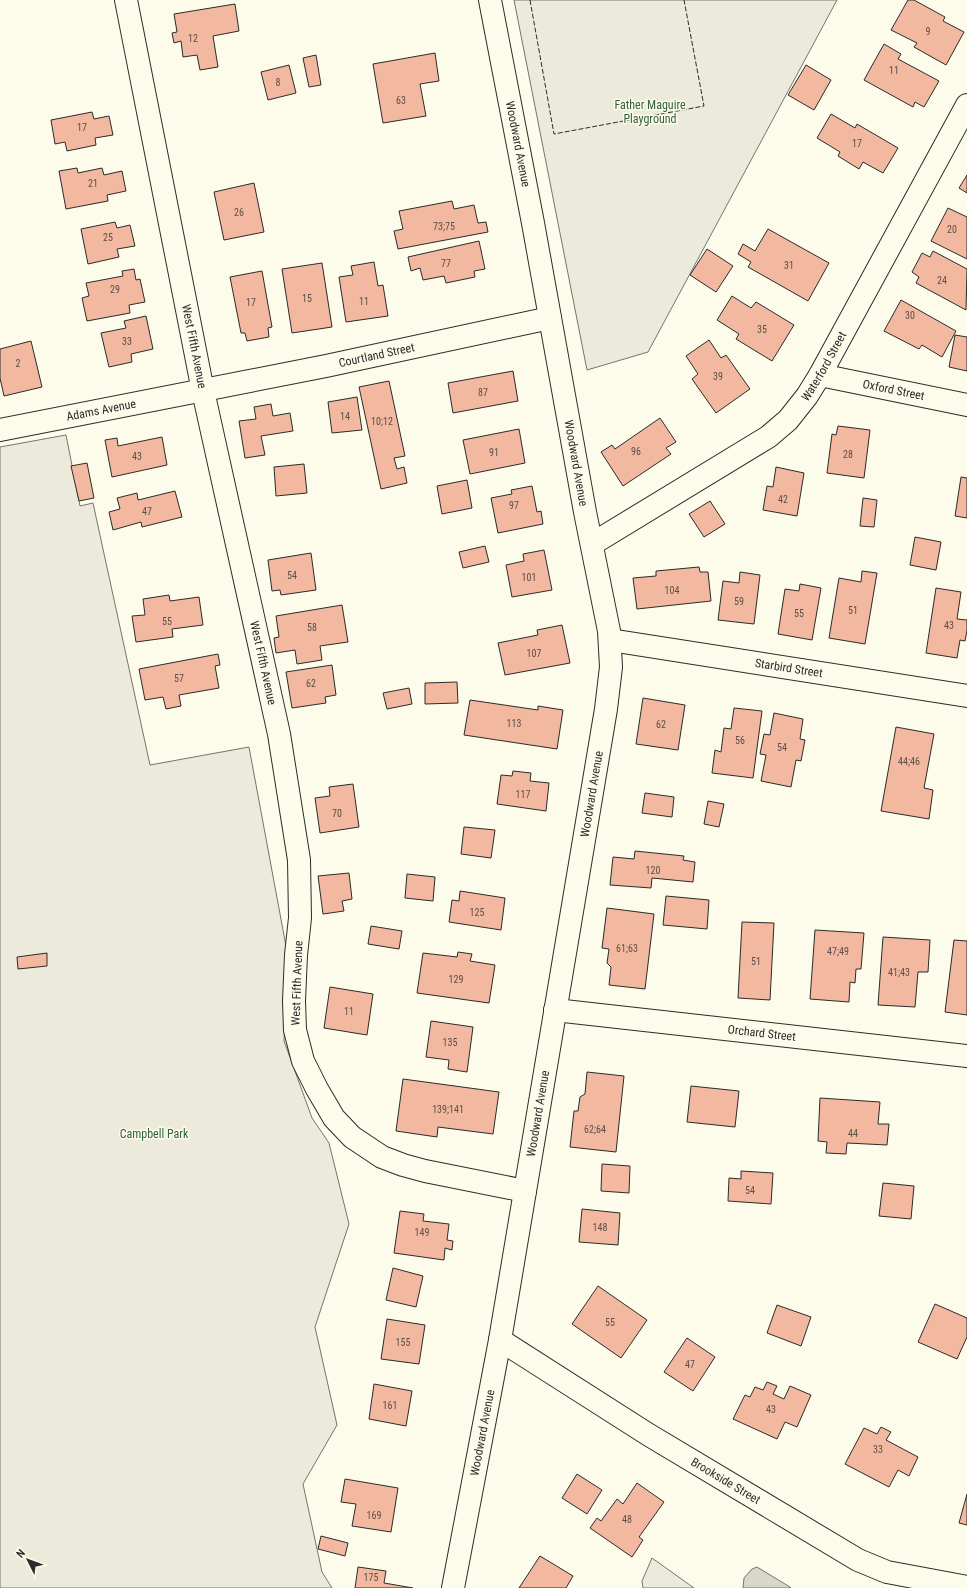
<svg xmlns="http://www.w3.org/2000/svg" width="967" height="1588" font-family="'Roboto Condensed',sans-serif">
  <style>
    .green { fill: #ecebdb; stroke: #74746e }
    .water { fill: #d8d7c9; stroke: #74746e }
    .building { fill: #f2b8a0; stroke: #2b2b2b }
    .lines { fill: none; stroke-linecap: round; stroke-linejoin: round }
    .street-casing { stroke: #2b2b2b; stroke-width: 24 }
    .street { stroke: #fdfbea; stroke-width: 22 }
    .fence { stroke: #2b2b2b; stroke-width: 1; stroke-dasharray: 5 2; stroke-linecap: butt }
    .labels { text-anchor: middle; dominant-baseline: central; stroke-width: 3; stroke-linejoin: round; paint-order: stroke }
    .number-label { font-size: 10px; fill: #5d4e48 }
    .park-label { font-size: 12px; fill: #34623c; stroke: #fdfbea }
    .street-label { font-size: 12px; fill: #2b2b2b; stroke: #fdfbea }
  </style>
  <rect width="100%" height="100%" fill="#fdfbea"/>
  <path class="green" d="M514,0h323l-189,352 -61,18z
    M66,435l14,71 13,-3 57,262 99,-18 39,210 -4,84 28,77 17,25 20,81 -34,103 22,98 -34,59 19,88 10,16h-332v-1141z
    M652,1558l42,30h-51l-1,-7z"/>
  <path class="water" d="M757,1567l33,20 1,1h-48l1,-10 8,-9z"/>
  <path class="building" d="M908,0h6l31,17 -2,4 21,11 -18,33 -32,-18 3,-4 -26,-13z
    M235,4l4,27 -26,5 5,31 -18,3 -3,-15 -14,2 -2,-16 -7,2 -2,-10 5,-1 -3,-18z
    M884,44l17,10 -3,5 41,22 -15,26 -9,-5 -2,5 -49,-27z
    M435,53l4,28 -19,3 6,32 -43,7 -10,-59z
    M316,55l5,30 -12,2 -6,-29z
    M289,65l7,28 -28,7 -7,-28z
    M806,65l25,15 -17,30 -26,-15z
    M92,112l2,7 15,-3 4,19 -18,3 1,7 -29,6 -2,-9 -10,2 -4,-24z
    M831,114l24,14 2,-4 41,24 -15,25 -20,-11 -4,7 -21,-13 2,-4 -23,-14z
    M77,168l1,5 24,-5 2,7 18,-4 4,20 -19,4 1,6 -42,8 -7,-38z
    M967,175v18l-8,-5z
    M254,183l10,49 -40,8 -10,-48z
    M452,201l2,8 20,-4 4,18 8,-1 2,10 -90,17 -4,-18 9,-2 -4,-18z
    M948,208l19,9v42l-36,-18z
    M115,222l2,6 13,-3 5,21 -18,3 2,8 -31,7 -7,-35z
    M768,229l61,34 -21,38 -60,-34 3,-5 -13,-8 5,-10 12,7z
    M479,241l6,28 -11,2 1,6 -29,6 -2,-7 -21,4 -3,-12 -9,3 -3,-14z
    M707,249l26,17 -17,26 -26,-17z
    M933,251l34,18 -1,41 -50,-27 3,-6 -7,-5 10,-19 8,4z
    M374,262l4,24 5,-1 5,31 -42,6 -7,-45 14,-2 -2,-9z
    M322,263l10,64 -40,6 -10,-64z
    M134,269l2,11 4,-1 5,23 -16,3 1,8 -43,8 -5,-23 7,-2 -3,-13 37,-7 -1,-5z
    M262,271l10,56 -4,1 1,9 -22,4 -2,-8h-4l-11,-56z
    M732,296l19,12 5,-6 38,23 -22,36 -36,-22 3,-5 -22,-14z
    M901,300l55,31 -14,26 -20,-12 -3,4 -35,-18z
    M146,316l7,33 -22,5 1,8 -23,5 -8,-34 25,-5 -2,-7z
    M955,335l12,2v34l-18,-4z
    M709,340l12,18 5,-3 24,34 -34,24 -24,-34 6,-5 -12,-18z
    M31,341l11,46 -38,9 -4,-18v-29z
    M513,371l5,30 -65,12 -5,-30z
    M389,381l16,75 -11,2 3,11 7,-2 3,16 -26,6 -22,-102z
    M357,397l5,33 -30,3 -4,-31z
    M271,404l2,12 17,-3 3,18 -32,5 4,19 -20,3 -6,-37 17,-2 -2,-12z
    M660,418l16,24 -10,6 5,6 -48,32 -22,-34 11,-7 3,4z
    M838,426l32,4 -6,48 -37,-5 5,-39 4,1z
    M519,429l6,34 -55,11 -7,-34z
    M162,437l5,28 -55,12 -7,-37 12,-2 1,8z
    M87,463l7,35 -15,3 -8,-35z
    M304,464l3,29 -31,3 -2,-29z
    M776,467l28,6 -7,43 -34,-6 4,-24 6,1z
    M961,477l6,1v40l-12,-2z
    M467,480l5,28 -30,6 -5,-28z
    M532,486l5,26 4,-1 2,13 -45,9 -7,-35 21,-4 -1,-4z
    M175,491l7,26 -40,10 -1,-5 -28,8 -4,-18 11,-3 -3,-11 20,-5 1,7z
    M863,498l14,2 -3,27 -14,-1z
    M710,501l15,23 -21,13 -15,-23z
    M915,537l26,5 -5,28 -26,-5z
    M485,546l4,16 -26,6 -4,-16z
    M544,550l8,40 -40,7 -6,-32 18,-4 -1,-7z
    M311,553l5,37 -35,5 -1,-5 -8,1 -4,-31z
    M699,567l1,5h8l3,29 -74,8 -4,-31 23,-2v-5z
    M862,571l15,2 -12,71 -36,-6 10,-60 22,4z
    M740,572l20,3 -6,49 -36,-4 5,-39 16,2z
    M800,584l21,4 -9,52 -34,-6 7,-45 14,2z
    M936,588l25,4 -4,27 10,1v10l-2,11 -5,-1 -3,18 -31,-5z
    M169,595l1,6 29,-4 4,28 -31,4 1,8 -37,5 -4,-26 13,-1 -2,-16z
    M342,605l6,37 -28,4 2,14 -25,4 -2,-14 -19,3 -2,-15 5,-1 -3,-21z
    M562,625l8,38 -65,12 -7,-32 40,-8 -1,-5z
    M218,654l2,11 -5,1 4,22 -40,7 2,11 -15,3 -3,-12 -18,3 -6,-31z
    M332,665l4,30 -11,2 1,6 -34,5 -6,-36z
    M457,682l1,21 -33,1v-21z
    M409,688l3,16 -25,5 -4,-16z
    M643,698l42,7 -7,45 -42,-6z
    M470,700l68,10v-4l25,4 -6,39 -93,-14z
    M734,708l28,3 -9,67 -41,-5 3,-23 6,2 3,-24 7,1z
    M774,713l29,6 -3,20 5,1 -4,21 -5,-1 -5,27 -30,-6 5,-26 -6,-1 4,-20 6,1z
    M896,727l38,7 -10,54 9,2 -4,29 -48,-8z
    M513,771l18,2 -1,8 19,2 -3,28 -49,-7 4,-29 11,1z
    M353,784l6,43 -39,6 -5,-35 15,-2 -1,-9z
    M645,793l29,4 -2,20 -30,-4z
    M708,801l16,3 -5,23 -15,-3z
    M464,827l31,3 -4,28 -30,-4z
    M635,851l49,5 -1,4 12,2 -2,20 -41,-4 -1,10 -41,-3 3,-28 21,2z
    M349,873l3,26 -10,2 2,10 -21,3 -5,-38z
    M407,874l28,3 -2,24 -28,-3z
    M460,891l45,7 -4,32 -52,-8 3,-22 7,1z
    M666,896l43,4 -2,29 -44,-4z
    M607,908l47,6 -9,75 -36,-4 2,-18 -4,-4 2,-14 -7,-1z
    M742,922l32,1 -4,77 -32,-2z
    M371,926l31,5 -3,18 -31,-5z
    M815,930l49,3 -3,36h-5l-1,14 -5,-1 -1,20 -39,-3z
    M883,937l47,3 -2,32h-10l-3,35 -37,-2z
    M954,940l13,1v74l-22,-3z
    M458,952l14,2 -2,7 25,4 -6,38 -72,-10 6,-40 34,4z
    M47,953v13l-29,3 -1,-12z
    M330,987l43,7 -6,41 -43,-7z
    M431,1021l42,6 -6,45 -19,-3 1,-9 -23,-3z
    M587,1072l37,4 -8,76 -46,-5 4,-36h4l2,-14 5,-3z
    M403,1079l96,13 -6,42 -55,-7 -1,10 -41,-6z
    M691,1086l48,5 -4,36 -48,-5z
    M820,1098l60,4 -2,22h11l-2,21 -40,-2 -1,11 -20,-1 1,-11 -9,-1z
    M602,1164l28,2 -1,27 -28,-2z
    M741,1171l32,2 -2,31 -43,-3 1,-23 12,1z
    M883,1183l31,3 -3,33 -32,-3z
    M582,1209l38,4 -2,32 -39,-3z
    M400,1211l24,3 -1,7 26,3 -2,16 6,1 -1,9 -7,-2 -1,12 -50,-7z
    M393,1268l30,8 -7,31 -30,-7z
    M598,1286l49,34 -26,38 -49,-34z
    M935,1304l32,14v19l-10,22 -39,-17z
    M777,1305l34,12 -10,29 -34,-13z
    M387,1319l38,6 -6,39 -38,-5z
    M687,1338l28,19 -22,34 -29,-19z
    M767,1382l10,4 -4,8 11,5 6,-13 21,9 -14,32 -12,-5 -8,17 -44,-20 12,-24 5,2 5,-10 8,3z
    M374,1384l38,7 -6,35 -37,-7z
    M881,1427l10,5 -5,8 32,17 -9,19 -11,-6 -9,17 -44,-23 19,-36 13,6z
    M577,1474l25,16 -15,24 -25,-16z
    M345,1479l53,9 -7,44 -39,-6 4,-22 -15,-2z
    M637,1483l27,19 -25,35 4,3 -11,17 -42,-29 7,-10 4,3 16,-22 6,5z
    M967,1494v31l-8,-2z
    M321,1536l27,7 -3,13 -27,-7z
    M540,1556l33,20 -7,12h-47z
    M358,1567l28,4 -2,12 29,5h-58z"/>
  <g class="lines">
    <defs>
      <g id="street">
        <path id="s1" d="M126,0l77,391 76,343 20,126 1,58 -4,37 -2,46 1,29 8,31 14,28 17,29 18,19 30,20 21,8 22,6 100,20"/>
        <path id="s2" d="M820,375l147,30"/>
        <path id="s3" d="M0,430l326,-64 224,-48"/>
        <path id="s4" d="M592,544l176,-107 20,-17 19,-24 13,-21 147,-270"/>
        <path id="s5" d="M610,640l357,56"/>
        <path id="s6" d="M555,1010l412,46"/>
        <path id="s7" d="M500,1340l149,95 209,125 29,12 80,15"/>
        <path id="s8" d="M453,1588l47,-248 106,-631 5,-42 -2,-36 -24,-119 -52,-289 -43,-223"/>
      </g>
    </defs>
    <use href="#street" class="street-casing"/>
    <use href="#street" class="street"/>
    <path class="fence" d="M530,0l24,134 150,-28 -20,-106"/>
  </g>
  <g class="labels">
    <g class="number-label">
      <text x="928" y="31">9</text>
      <text x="193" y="38">12</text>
      <text x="894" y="70">11</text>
      <text x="278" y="82">8</text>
      <text x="401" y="100">63</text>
      <text x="82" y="127">17</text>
      <text x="857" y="143">17</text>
      <text x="93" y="183">21</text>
      <text x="239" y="212">26</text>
      <text x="444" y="226">73;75</text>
      <text x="952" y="229">20</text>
      <text x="108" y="237">25</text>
      <text x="446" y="263">77</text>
      <text x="789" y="265">31</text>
      <text x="942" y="280">24</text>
      <text x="115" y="289">29</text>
      <text x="307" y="298">15</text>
      <text x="364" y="301">11</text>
      <text x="251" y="302">17</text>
      <text x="910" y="315">30</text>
      <text x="762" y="329">35</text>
      <text x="127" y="341">33</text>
      <text x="18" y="363">2</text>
      <text x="718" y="376">39</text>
      <text x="483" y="392">87</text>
      <text x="345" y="416">14</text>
      <text x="382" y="421">10;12</text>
      <text x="636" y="451">96</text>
      <text x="494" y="452">91</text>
      <text x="848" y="454">28</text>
      <text x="137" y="456">43</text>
      <text x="783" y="499">42</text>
      <text x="514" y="505">97</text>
      <text x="147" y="511">47</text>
      <text x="292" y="575">54</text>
      <text x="529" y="577">101</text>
      <text x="672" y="590">104</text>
      <text x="739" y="601">59</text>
      <text x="853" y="610">51</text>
      <text x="799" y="613">55</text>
      <text x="167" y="621">55</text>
      <text x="949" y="625">43</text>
      <text x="312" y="627">58</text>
      <text x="534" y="653">107</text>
      <text x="179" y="678">57</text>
      <text x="311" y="683">62</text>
      <text x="514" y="723">113</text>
      <text x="661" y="724">62</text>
      <text x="740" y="740">56</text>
      <text x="782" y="747">54</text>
      <text x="909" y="761">44;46</text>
      <text x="523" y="794">117</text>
      <text x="337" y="813">70</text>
      <text x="653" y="870">120</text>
      <text x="477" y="912">125</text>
      <text x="627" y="948">61;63</text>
      <text x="838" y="951">47;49</text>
      <text x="756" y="961">51</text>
      <text x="899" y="972">41;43</text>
      <text x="456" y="979">129</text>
      <text x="349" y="1011">11</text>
      <text x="450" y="1042">135</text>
      <text x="448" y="1109">139;141</text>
      <text x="595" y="1129">62;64</text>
      <text x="853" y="1133">44</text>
      <text x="750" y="1190">54</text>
      <text x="600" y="1227">148</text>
      <text x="422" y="1232">149</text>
      <text x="610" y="1322">55</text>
      <text x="403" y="1342">155</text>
      <text x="690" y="1364">47</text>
      <text x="390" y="1405">161</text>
      <text x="771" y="1409">43</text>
      <text x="878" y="1449">33</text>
      <text x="374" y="1515">169</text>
      <text x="627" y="1519">48</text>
      <text x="371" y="1577">175</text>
    </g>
    <g class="park-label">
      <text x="650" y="105">Father Maguire<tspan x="650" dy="14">Playground</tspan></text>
      <text x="154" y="1134">Campbell Park</text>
    </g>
    <g class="street-label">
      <text transform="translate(518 144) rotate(79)">Woodward Avenue</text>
      <text stroke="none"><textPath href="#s1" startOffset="353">West Fifth Avenue</textPath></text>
      <text stroke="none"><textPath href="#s3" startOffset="384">Courtland Street</textPath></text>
      <text stroke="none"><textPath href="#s4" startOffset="297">Waterford Street</textPath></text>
      <text stroke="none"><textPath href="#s2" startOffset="75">Oxford Street</textPath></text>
      <text stroke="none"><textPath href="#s3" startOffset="103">Adams Avenue</textPath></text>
      <text transform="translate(576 463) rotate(80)">Woodward Avenue</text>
      <text stroke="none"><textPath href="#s1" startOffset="677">West Fifth Avenue</textPath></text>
      <text stroke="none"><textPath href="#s5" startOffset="181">Starbird Street</textPath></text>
      <text stroke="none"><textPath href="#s8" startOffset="806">Woodward Avenue</textPath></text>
      <text transform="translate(297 983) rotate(-88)">West Fifth Avenue</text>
      <text stroke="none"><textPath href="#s6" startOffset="208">Orchard Street</textPath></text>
      <text stroke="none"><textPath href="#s8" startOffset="482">Woodward Avenue</textPath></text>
      <text stroke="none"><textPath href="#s8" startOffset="158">Woodward Avenue</textPath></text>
      <text stroke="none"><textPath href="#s7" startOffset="266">Brookside Street</textPath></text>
    </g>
  </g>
  <g transform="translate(28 1560) rotate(312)" stroke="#fdfbea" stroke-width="3" paint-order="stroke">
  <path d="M0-3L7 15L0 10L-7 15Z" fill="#2b2b2b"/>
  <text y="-6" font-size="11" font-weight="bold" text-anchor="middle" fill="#2b2b2b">N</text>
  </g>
</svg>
